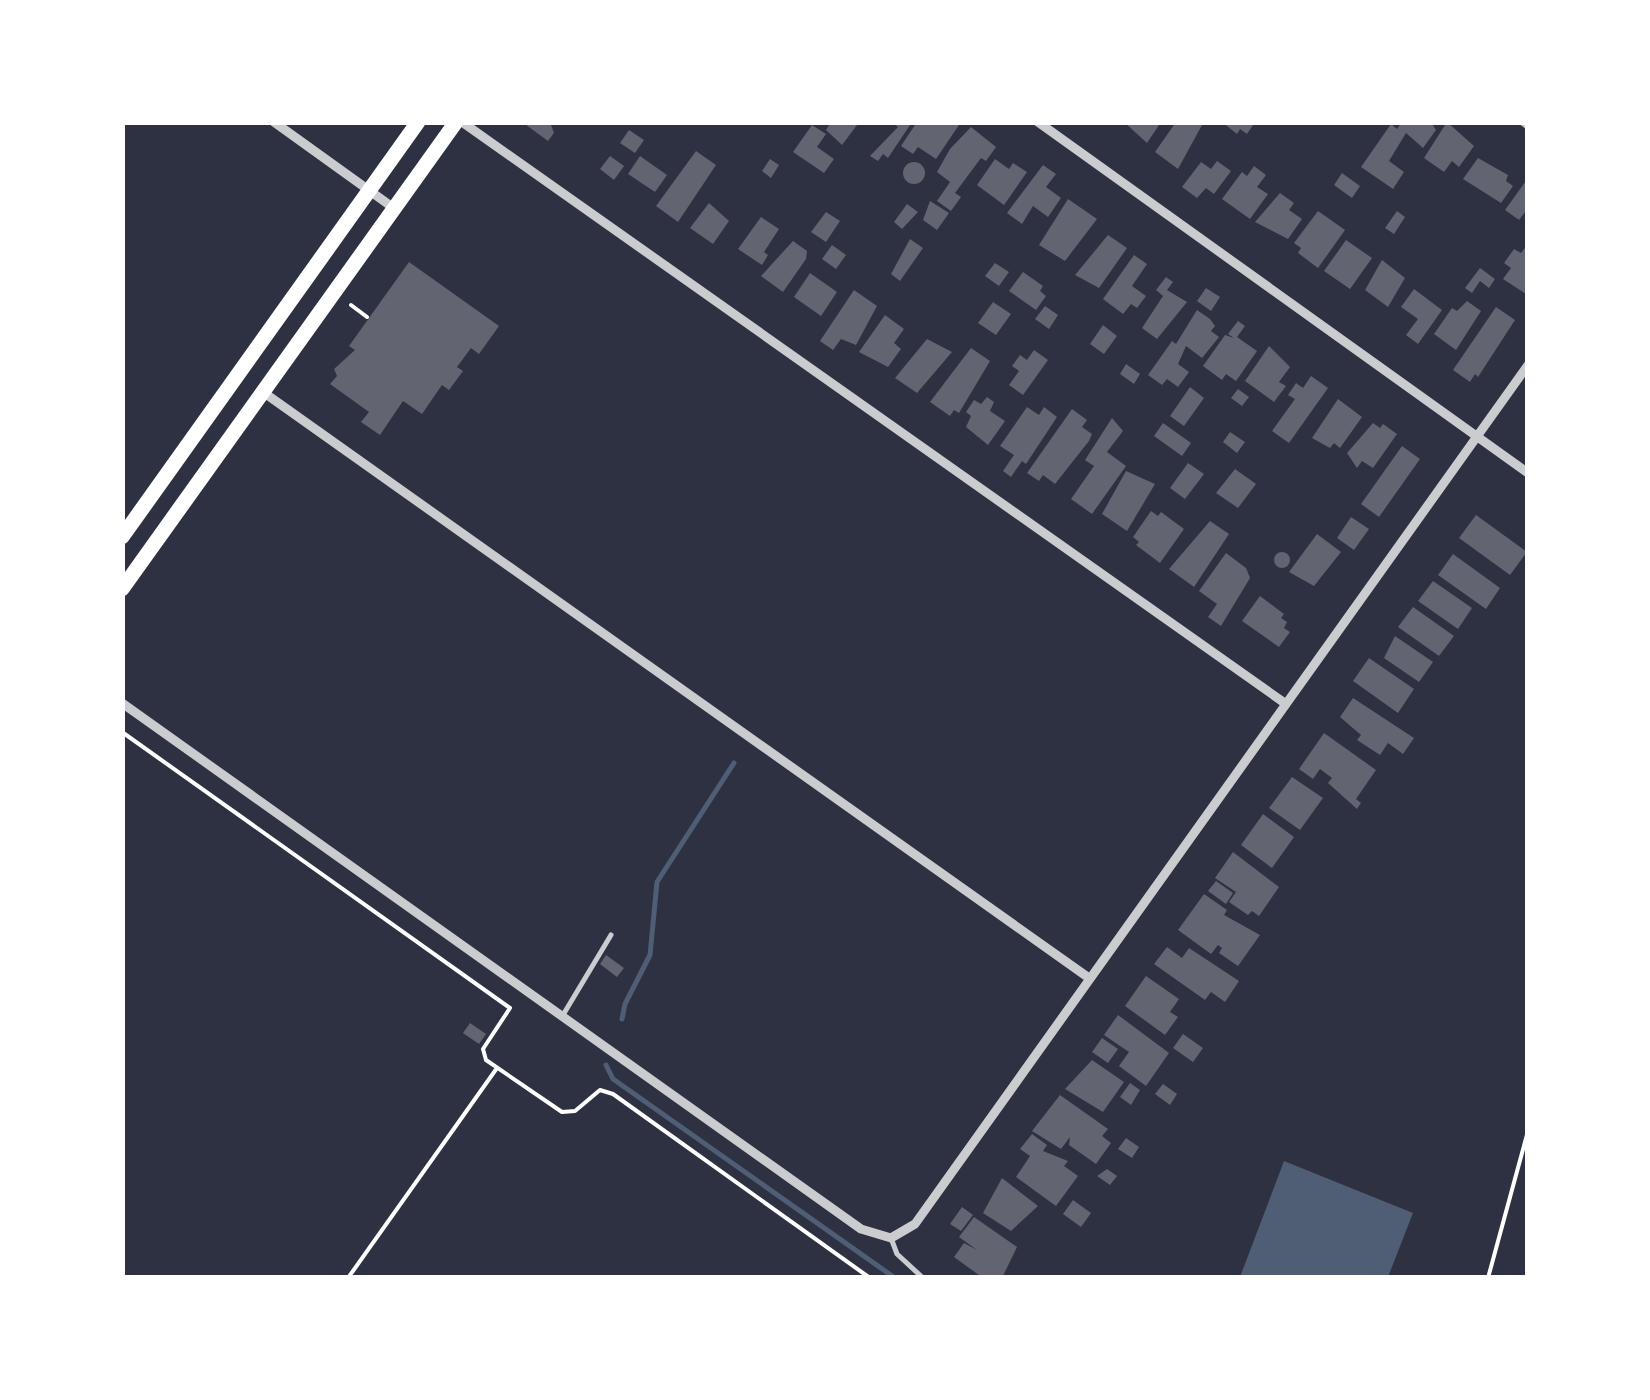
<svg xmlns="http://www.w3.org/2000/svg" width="1650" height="1400" font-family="'PT Sans Narrow',sans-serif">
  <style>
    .water { fill: #4f5d75 }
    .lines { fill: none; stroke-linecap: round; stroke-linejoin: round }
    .stream { stroke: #4f5d75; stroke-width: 5 }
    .building { fill: #626471 }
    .path { stroke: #fff; stroke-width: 4 }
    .service { stroke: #caccd0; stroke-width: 5 }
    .minor { stroke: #caccd0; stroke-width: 9 }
    .trunk { stroke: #fff; stroke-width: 15 }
  </style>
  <rect width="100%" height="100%" fill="#2d3142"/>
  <path class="water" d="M1284,1161l129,52 -25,64h-148z"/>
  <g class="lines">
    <path class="stream" d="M622,1019l3,-15 25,-49 7,-73 77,-119
      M606,1065l7,14 282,199"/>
  </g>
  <path class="building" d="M522,122h28l4,11 -6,8z
    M831,122h22l4,3 -15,20 -16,-15z
    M892,122h20l-24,36 -5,-4 -5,7 -8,-5 28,-29z
    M917,122h44l-25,37 -18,-12 -5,7 -12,-8z
    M1124,122h37l-14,21z
    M1176,122l26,3 -24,44 -23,-17z
    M1222,122h33l-8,12 -7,-5 -3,5z
    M1402,122h29l5,8 -13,18 -17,-15 -17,28 15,11 -11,17 -32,-22 30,-43 6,5z
    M1447,122l27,24 -15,21 -7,-6 -8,11 -20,-14z
    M812,125l14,9 -9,13 17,12 -10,14 -31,-21z
    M971,127l25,20 -10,14 -5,-3 -26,35 6,4 -10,14 -14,-10 13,-19 -13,-10 13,-23z
    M629,130l15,10 -9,13 -15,-10z
    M696,151l20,14 -38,57 -22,-16z
    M610,156l14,10 -10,14 -14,-11z
    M640,156l27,19 -12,17 -27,-18z
    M1478,158l30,17 -2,6 7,5 -12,17 -38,-24z
    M770,159l9,6 -8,13 -9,-7z
    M995,159l14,10 4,-6 14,9 -23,33 -27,-20z
    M1217,161l14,10 -17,23 -8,-6 -9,10 -15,-11 19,-25 10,7z
    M903 173a11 11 0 1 1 22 0a11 11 0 1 1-22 0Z
    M1043,165l13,9 -10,13 15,11 -13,19 -15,-11 -11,18 -15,-11z
    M1254,166l12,9 -9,12 11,7 -18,25 -28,-20 20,-27 5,4z
    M1342,173l18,13 -8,12 -18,-13z
    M1528,178v30l-9,12 -14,-10z
    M1280,193l14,10 -5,7 13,9 -14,20 -33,-17z
    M1068,199l29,20 -32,42 -26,-16z
    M930,201l19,12 -12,17 -14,-10z
    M709,203l20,18 -16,23 -23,-16z
    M907,204l11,8 -16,17 -8,-7z
    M1318,211l27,19 -27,38 -20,-15 3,-5 -7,-5z
    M1397,211l8,6 -11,17 -9,-6z
    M826,212l14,9 -14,21 -15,-10z
    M761,217l18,12 -15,23 4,3 -6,10 -24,-16z
    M1108,235l19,13 -28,40 -24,-13z
    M910,239l13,9 -23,33 -9,-7z
    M1346,240l26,18 -22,31 -26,-18z
    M793,241l14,10 -1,8 -23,33 -22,-16z
    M1528,244v48l-2,2 -23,-15 8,-11 -7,-5 10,-14 7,4z
    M832,245l14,10 -10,14 -14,-10z
    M1134,255l13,9 -15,22 14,10 -9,12 -6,-4 -8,10 -20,-15z
    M1382,260l23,18 -17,29 -23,-17z
    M409,262l90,64 -20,28 -8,-6 -14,19 6,4 -14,19 -7,-5 -20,29 -19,-13 -23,34 -19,-13 8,-10 -39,-28 7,-8 -3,-7 21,-19 -6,-4z
    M995,263l14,9 -10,14 -14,-10z
    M1480,268l15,11 -6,9 -9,-7 -8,12 -7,-5z
    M1023,272l20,14 -3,5 6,5 -10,14 -27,-19z
    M810,273l27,19 -16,24 -27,-19z
    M1166,277l7,5 -6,8 20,12 -30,37 -15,-11 21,-32 -7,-6z
    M1206,288l14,9 -9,14 -14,-10z
    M1414,289l28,21 -24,34 -12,-9 12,-16 -17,-12z
    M854,290l23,16 -21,39 -15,-6 -8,11 -13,-9z
    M1467,301l14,10 -25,39 -22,-16 18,-26 5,3z
    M993,302l18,12 -15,21 -18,-12z
    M1045,306l13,9 -9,14 -14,-10z
    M1496,307l19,13 -37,57 -3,-3 -5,8 -17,-12z
    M1197,310l13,9 5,7 -4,5 8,6 -17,21 -16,-12 -8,18 11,8 -11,15 -11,-8 -5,6 -14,-10 24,-34 4,3z
    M885,315l19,14 -10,14 7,6 -13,18 -29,-15z
    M1238,321l7,5 -8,11 20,14 -21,30 -10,-7 -4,6 -19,-14 22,-31 9,3 -6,-4z
    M1103,325l14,11 -13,18 -14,-10z
    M927,339l25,13 -35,41 -22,-15z
    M1269,346l21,21 -11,15 7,4 -12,16 -29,-21z
    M971,348l19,13 -31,52 -5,-3 -4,6 -20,-14z
    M1034,350l14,10 -25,35 -14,-10 10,-14 -7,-5 8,-11 7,5z
    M1126,364l14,10 -6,10 -14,-10z
    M1311,376l17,12 -39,55 -17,-12 23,-32 -7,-4 8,-12 7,5z
    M1190,387l14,11 -20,28 -14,-10z
    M1238,389l11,8 -7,9 -11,-8z
    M987,397l7,5 -4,9 15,10 -17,24 -22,-18 5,-11 -5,-4 8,-12 7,4z
    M1338,399l24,18 -22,31 -6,-5 -4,5 -18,-10z
    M1027,407l12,8 5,-8 13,10 -31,47 -4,-3 -11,16 -8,-6 11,-16 -14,-9z
    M1072,409l15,11 -5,7 10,7 -3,7 -34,43 -12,-9 -4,6 -12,-8z
    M1112,418l11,13 -16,21 19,14 -34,48 -21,-15 23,-33 -9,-6z
    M1163,423l28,20 -9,13 -28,-20z
    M1373,423l7,5 3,-4 14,10 -24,34 -11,-7 -5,7 -10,-15z
    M1230,432l15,10 -8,11 -14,-11z
    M1402,446l18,13 -41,58 -18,-13z
    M1188,463l16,11 -19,25 -15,-11z
    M1235,469l21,15 -18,24 -22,-15z
    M1126,471l29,13 -28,47 -25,-17z
    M1151,511l7,5 3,-4 23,17 -24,34 -24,-18 3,-3 -6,-5z
    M1476,515l51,37 -17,23 -51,-37z
    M1351,517l18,12 -15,21 -17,-12z
    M1210,521l19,13 -35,53 -25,-18z
    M1317,534l24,18 -27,34 -25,-14z
    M1274 560a8 8 0 1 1 16 0a8 8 0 1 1-16 0Z
    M1226,553l20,15 4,10 -29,48 -13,-9 9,-13 -18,-13z
    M1453,554l47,34 -14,21 -48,-34z
    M1433,581l39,27 -14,21 -40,-28z
    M1260,596l24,18 -3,4 6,4 -3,6 6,4 -11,15 -37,-26z
    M1413,607l41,29 -15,20 -41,-29z
    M1395,636l38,26 -14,20 -35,-24z
    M1369,658l45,31 -16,24 -45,-32z
    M1353,698l61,40 -11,16 -15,-11 -8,12 -23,-15 4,-5 -21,-18z
    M1324,733l52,37 -20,29 5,4 -4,6 -29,-26 4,-5 -12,-9 -7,10 -14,-10z
    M1292,777l31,21 -23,32 -31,-22z
    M1263,814l31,23 -22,31 -31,-23z
    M1233,852l46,35 -20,29 -7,-5 -4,4 -19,-13 7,-10 -21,-14z
    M1216,881l17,12 -7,11 -18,-13z
    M1204,894l23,16 -3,5 36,20 -22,31 -19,-13 3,-5 -4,-3 -7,9 -33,-24z
    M1167,947l15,11 7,-10 50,33 -14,21 -14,-10 -6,8 -51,-36z
    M606,955l18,13 -7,9 -17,-13z
    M1146,976l33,23 -9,13 8,5 -13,18 -40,-29z
    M1118,1015l51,38 -23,33 -27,-20 10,-14 -25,-17z
    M470,1023l16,11 -7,10 -16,-11z
    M1183,1034l20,14 -10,14 -20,-14z
    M1102,1038l16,11 -10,14 -16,-11z
    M1092,1060l32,22 -21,30 -38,-23z
    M1130,1083l10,7 -9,15 -11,-8z
    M1163,1084l14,10 -7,11 -15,-11z
    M1060,1095l48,34 -6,7 9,7 -15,21 -27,-19 1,-8 -9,12 -29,-18z
    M1032,1134l15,11 -4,6 25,10 -4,5 14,10 -22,30 -40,-29 14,-21 -10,-7z
    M1126,1138l13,9 -7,11 -14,-9z
    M1107,1169l10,7 -7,9 -13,-9z
    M1002,1178l36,28 -27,25 -28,-18z
    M1073,1200l18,13 -10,14 -18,-13z
    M962,1207l11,8 -12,16 -11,-7z
    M974,1217l43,30 -15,31h-19l-29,-21 10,-14 13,7 -18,-13z"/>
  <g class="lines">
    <path class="path" d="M351,305l16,12
      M122,732l388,276 -27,41 3,11 76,52 13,-1 25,-21 13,4 257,184
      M348,1278l149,-210
      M1488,1278l40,-147"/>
    <path class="service" d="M563,1015l48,-80
      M891,1238l6,16 26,24"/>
    <path class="minor" d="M274,122l121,87
      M462,122l824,582
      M1038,122l490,351
      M1524,122l4,3
      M263,392l826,586
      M122,703l739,526 30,9 24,-14 613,-859"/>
    <path class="trunk" d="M122,537l296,-415
      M122,589l334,-467"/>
  </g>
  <rect width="1650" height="1400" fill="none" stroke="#ffffff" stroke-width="250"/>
</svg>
